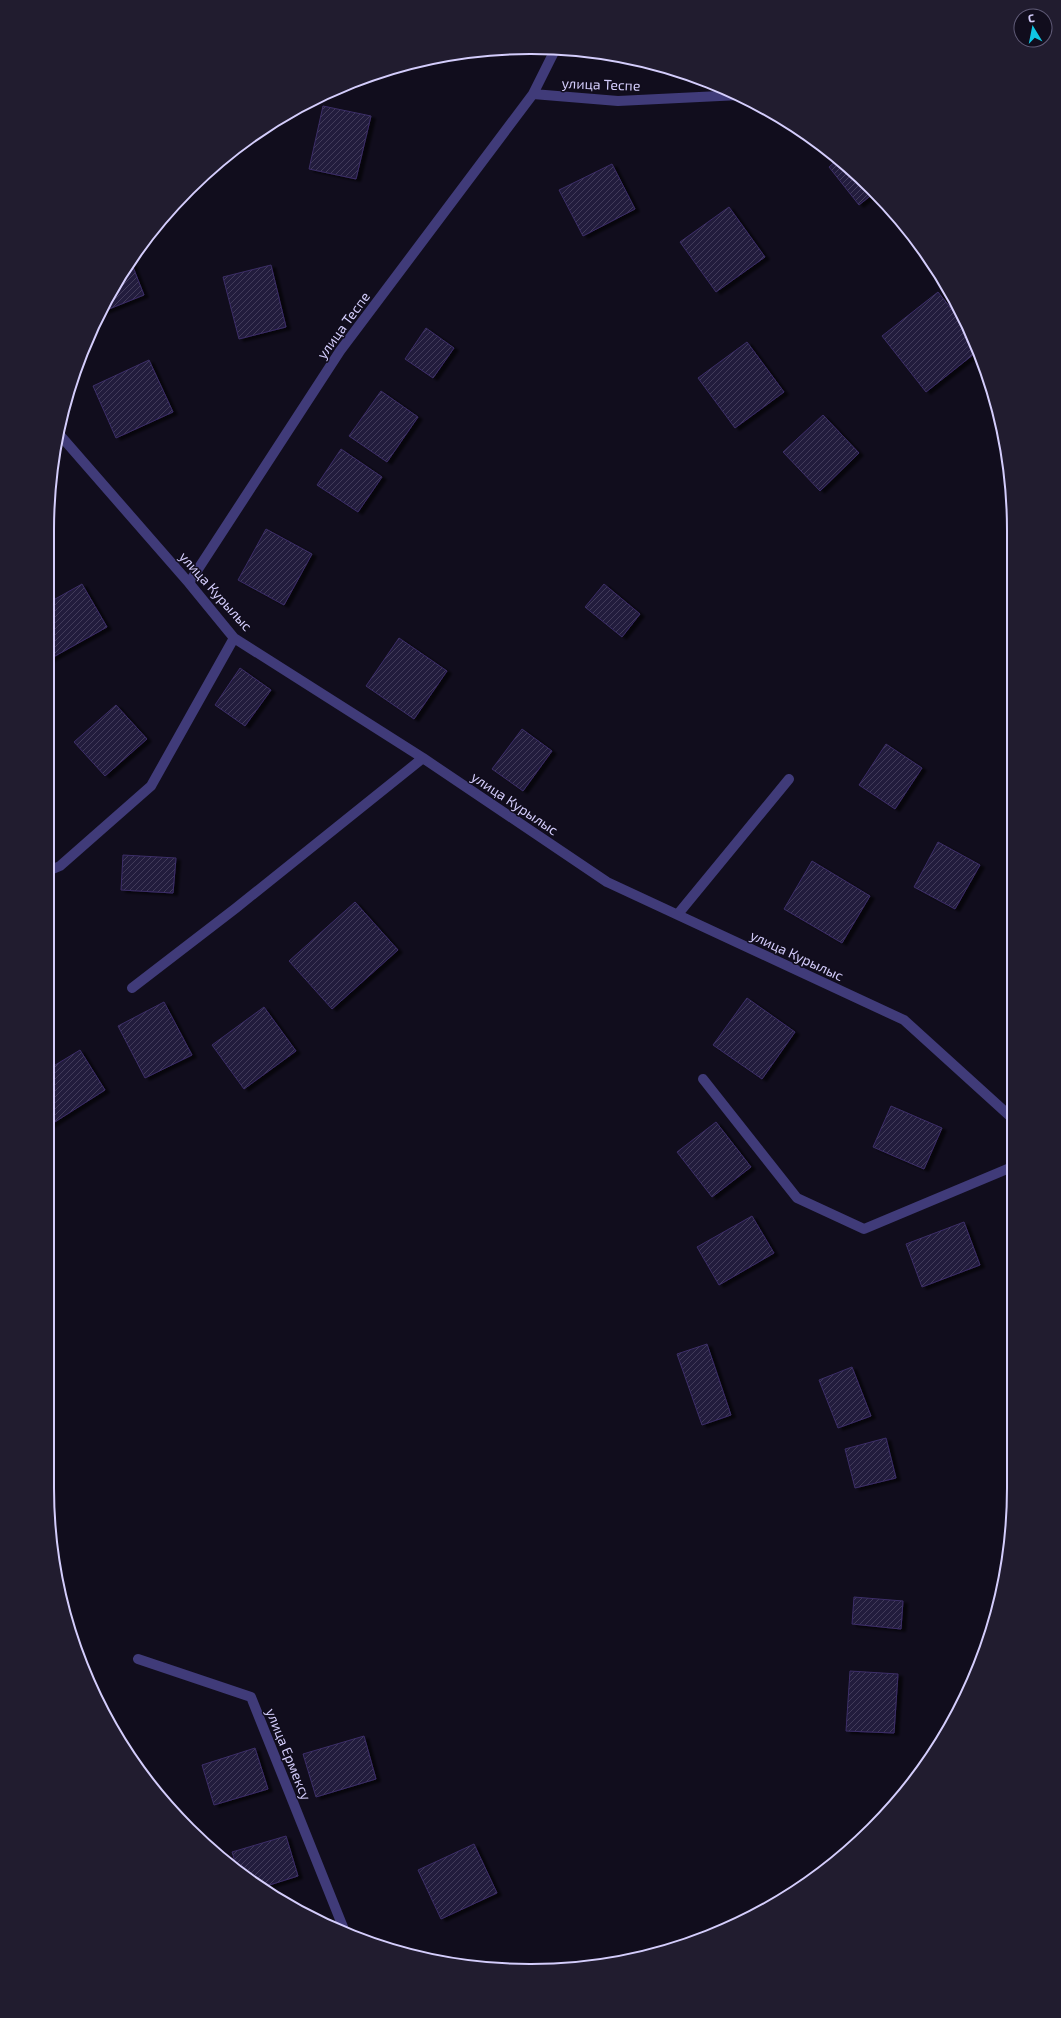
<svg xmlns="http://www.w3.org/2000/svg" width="1061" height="2018" font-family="'Exo 2',sans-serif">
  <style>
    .building { fill: url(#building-hatch); stroke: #3c2e67; filter: url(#shadow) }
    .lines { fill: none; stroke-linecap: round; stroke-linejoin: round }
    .minor { stroke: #403b79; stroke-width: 10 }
    .labels { text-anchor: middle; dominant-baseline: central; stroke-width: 3; stroke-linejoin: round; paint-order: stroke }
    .street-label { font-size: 14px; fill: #d4cdfc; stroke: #110d1d }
    .rim { fill: none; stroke: #d4cdfc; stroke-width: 2 }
  </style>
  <defs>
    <pattern id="building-hatch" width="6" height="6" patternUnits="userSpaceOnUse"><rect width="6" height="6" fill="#231b3d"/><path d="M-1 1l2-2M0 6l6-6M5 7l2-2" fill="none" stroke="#423b5a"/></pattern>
    <filter id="shadow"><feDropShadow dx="4.5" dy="2.5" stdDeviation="1" flood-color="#0009"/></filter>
  </defs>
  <rect width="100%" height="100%" fill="#110d1d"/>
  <path class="building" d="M323,106l48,10 -15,63 -47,-10z
    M838,159l11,8 25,26 -15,12 -30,-38z
    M612,164l23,45 -52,27 -24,-46z
    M729,207l36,50 -49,35 -36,-50z
    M131,262l13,33 -45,18z
    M271,265l15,62 -47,12 -16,-62z
    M938,292l30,38 11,20 -53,42 -44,-56z
    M426,328l28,20 -21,30 -28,-19z
    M747,342l37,50 -49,36 -37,-50z
    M149,360l24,52 -57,26 -23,-52z
    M381,391l37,26 -31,45 -38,-26z
    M823,415l36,38 -39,38 -37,-39z
    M341,449l41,28 -24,35 -41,-27z
    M266,529l46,25 -28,51 -46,-25z
    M82,584l25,43 -59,33v-57z
    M604,584l36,30 -18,23 -37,-30z
    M399,638l48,33 -33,48 -48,-33z
    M240,668l31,22 -26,36 -30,-21z
    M116,705l31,34 -42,37 -31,-34z
    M522,729l30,22 -29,40 -31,-22z
    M886,744l36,24 -27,41 -36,-24z
    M938,842l42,23 -25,44 -41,-22z
    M123,855l53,3 -3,35 -52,-3z
    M812,861l58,35 -28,47 -58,-34z
    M355,902l43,48 -66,59 -43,-48z
    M747,998l48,34 -33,47 -49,-34z
    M164,1002l28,53 -47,23 -27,-52z
    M264,1007l32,44 -52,38 -32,-44z
    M80,1050l25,40 -58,37v-57z
    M891,1106l51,22 -18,41 -51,-22z
    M716,1122l35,45 -39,30 -35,-45z
    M752,1216l22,37 -55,32 -22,-38z
    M964,1222l16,43 -58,22 -16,-43z
    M707,1344l24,71 -29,10 -25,-71z
    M852,1367l19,49 -33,12 -19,-48z
    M886,1438l10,40 -41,10 -10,-39z
    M854,1597l49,4 -2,28 -49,-5z
    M850,1671l48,3 -4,59 -48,-2z
    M364,1736l12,43 -60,18 -13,-43z
    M255,1748l13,41 -54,16 -12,-40z
    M286,1836l12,40 -38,12 -22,-17 -6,-19z
    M474,1844l23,49 -56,26 -23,-49z"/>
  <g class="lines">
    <path class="minor" d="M533,94l85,7 122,-6
      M59,434l130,149 45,55 189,120 184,124 297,138 108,98
      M189,583l151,-232 193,-257 23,-46
      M48,871l12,-5 91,-80 83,-148
      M678,914l111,-135
      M132,988l104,-80 187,-150
      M703,1079l94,119 67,31 148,-62
      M138,1659l113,38 92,230 -2,5"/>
  </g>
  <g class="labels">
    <g class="street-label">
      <text transform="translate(601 84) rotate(2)">улица Теспе</text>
      <text transform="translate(343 325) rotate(-54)">улица Теспе</text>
      <text transform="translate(216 591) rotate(48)">улица Курылыс</text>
      <text transform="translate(515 803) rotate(34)">улица Курылыс</text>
      <text transform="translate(797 955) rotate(25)">улица Курылыс</text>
      <text transform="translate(289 1754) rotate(68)">улица Ермексу</text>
    </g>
  </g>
  <path d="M0 0H1061V2018H0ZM530 54H531A476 476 0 0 1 1007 530V1488A476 476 0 0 1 531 1964H530A476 476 0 0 1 54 1488V530A476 476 0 0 1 530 54Z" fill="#211c2f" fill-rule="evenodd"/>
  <path class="rim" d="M530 54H531A476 476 0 0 1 1007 530V1488A476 476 0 0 1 531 1964H530A476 476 0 0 1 54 1488V530A476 476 0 0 1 530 54Z"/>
  <g transform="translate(1033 28) rotate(350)"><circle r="19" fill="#110d1d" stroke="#5f5a76"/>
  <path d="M0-3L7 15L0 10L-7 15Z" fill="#10c7e5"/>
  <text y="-6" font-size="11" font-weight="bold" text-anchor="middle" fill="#d4cdfc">С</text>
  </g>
</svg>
